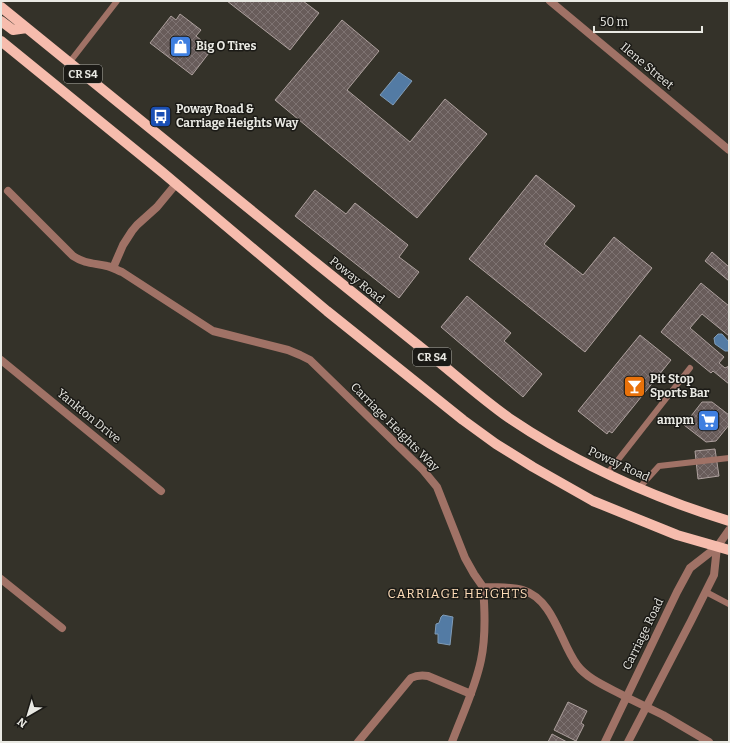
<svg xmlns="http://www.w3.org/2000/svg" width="730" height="743" font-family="Bitter,serif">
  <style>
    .water { fill: #537ba4; stroke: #809cb7 }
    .building { fill: url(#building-cross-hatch); stroke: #aea19e }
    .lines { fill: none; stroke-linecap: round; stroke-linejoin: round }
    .service { stroke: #a07266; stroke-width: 6 }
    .minor { stroke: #a07266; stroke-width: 8 }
    .tertiary { stroke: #a07266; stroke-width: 8 }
    .primary { stroke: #f6bcad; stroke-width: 10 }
    .labels { text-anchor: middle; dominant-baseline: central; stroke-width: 3; stroke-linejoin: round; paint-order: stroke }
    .shield { fill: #1b1a16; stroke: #ababa6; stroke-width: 1 }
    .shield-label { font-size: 11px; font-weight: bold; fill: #e9e9e3 }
    .poi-label { font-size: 12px; font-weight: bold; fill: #e9e9e3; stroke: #1b1a16; text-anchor: start }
    .street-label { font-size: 12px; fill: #e9e9e3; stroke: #1b1a16 }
    .neighbourhood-label { font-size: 13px; letter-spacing: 1px; fill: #fcdbb7; stroke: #1b1a16 }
  </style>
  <defs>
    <pattern id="building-cross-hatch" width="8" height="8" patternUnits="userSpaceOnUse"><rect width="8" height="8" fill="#685c5a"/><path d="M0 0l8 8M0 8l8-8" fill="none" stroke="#7e7372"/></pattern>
  </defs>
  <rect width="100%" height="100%" fill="#343229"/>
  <path class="water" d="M399,72l13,9 -19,24 -13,-10z
    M718,334h4l7,8v9h-4l-10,-7 -1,-6z
    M443,615l10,2 -3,28 -12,-2v-9h-3l1,-10 3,-1 2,-6z"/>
  <path class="building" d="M227,1h76l16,12 -29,37z
    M180,14l21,16 -5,6 16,13 -20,26 -42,-32 21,-27 5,4z
    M342,20l37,31 -32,39 63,52 35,-43 42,35 -70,84 -142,-118z
    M536,175l39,31 -31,38 39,31 31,-38 38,31 -67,84 -116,-93z
    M315,190l31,24 9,-11 53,42 -9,12 20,15 -20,26 -104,-82z
    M712,252l17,15v14l-24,-20z
    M701,283l28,23v30l-27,-22 -12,14 34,29 -5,6 6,5 4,-2v18l-16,-13 -2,2 -50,-41z
    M467,296l44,37 -7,8 38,33 -19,23 -82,-70z
    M640,335l31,25 -59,73 -3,-2 -2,3 -29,-23z
    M702,402h10l17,13v10l-13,16 -10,1 -22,-17z
    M715,449l4,27 -21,3 -3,-28z
    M568,702l19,9 -6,12 3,2 -8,16 -22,-11z
    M552,734l15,8h-19z"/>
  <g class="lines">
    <path class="service" d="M69,63l48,-62
      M607,474l83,-106
      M639,488l20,-22 70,-8
      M706,592l23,12"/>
    <path class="minor" d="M550,1l179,149
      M8,191l65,65c12,8 21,7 34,10 5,1 10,4 15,6l91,59 8,2 67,17 12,5 10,5 113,110 14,17 28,71 9,16 9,13c11,0 30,0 40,3 31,10 37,52 54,75 11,15 33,23 49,32
      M113,268l10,-23 9,-14 5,-6 20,-18 19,-23
      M1,360l160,131
      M1,579l61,49
      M358,742l53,-64c6,-3 10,-3 17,-2l43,18
      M452,742c10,-27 23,-53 29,-82 5,-23 4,-49 2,-73"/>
    <path class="tertiary" d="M626,697l37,18 46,27
      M605,742l72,-150 13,-24 27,-21 12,-17
      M628,742l63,-121 23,-46 3,-28"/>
    <path class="primary" d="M1,7c105,85 210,171 315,256 41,33 82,66 123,99 23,19 46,39 70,56 68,46 142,79 220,103
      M1,21l12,9 14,-2
      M1,41l161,131 165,139 136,109 33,24 37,23 60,34 84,34 52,15"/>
  </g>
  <defs>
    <symbol id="shop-square" viewBox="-11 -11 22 22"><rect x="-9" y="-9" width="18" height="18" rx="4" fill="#3f7fe0" stroke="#1b1a16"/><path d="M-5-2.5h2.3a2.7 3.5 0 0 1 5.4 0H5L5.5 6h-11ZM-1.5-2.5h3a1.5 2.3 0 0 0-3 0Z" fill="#fff"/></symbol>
    <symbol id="bus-square" viewBox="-11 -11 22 22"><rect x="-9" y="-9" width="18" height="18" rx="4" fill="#1a4fb4" stroke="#1b1a16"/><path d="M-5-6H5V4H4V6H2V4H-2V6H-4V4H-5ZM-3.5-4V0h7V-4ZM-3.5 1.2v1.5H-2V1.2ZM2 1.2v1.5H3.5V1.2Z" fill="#fff"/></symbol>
    <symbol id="bar-square" viewBox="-11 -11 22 22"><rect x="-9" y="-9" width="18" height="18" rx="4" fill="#e8710a" stroke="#1b1a16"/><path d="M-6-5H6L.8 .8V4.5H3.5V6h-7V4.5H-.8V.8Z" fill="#fff"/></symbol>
    <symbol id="supermarket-square" viewBox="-11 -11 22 22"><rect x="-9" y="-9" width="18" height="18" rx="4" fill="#3f7fe0" stroke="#1b1a16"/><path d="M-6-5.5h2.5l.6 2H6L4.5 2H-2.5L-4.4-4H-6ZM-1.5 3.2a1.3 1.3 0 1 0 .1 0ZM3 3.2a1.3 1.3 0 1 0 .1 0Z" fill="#fff"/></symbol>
  </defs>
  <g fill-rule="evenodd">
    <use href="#shop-square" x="168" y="34" width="25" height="25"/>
    <use href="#bus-square" x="148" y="104" width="25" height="25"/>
    <use href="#bar-square" x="622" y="374" width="25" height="25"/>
    <use href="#supermarket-square" x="696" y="408" width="25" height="25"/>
  </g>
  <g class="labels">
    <g class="shield">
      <rect x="64" y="65" width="38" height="18" rx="3"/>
      <rect x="413" y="348" width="38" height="18" rx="3"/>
    </g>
    <g class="shield-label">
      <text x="83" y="74">CR S4</text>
      <text x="432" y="357">CR S4</text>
    </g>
    <g class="poi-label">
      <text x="196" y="46">Big O Tires</text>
      <text x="176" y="109">Poway Road &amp;<tspan x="176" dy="14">Carriage Heights Way</tspan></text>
      <text x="650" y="379">Pit Stop<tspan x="650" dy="14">Sports Bar</tspan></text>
      <text x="694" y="420" text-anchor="end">ampm</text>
    </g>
    <g class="street-label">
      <text transform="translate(647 66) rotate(40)">Ilene Street</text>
      <text transform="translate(357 280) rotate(39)">Poway Road</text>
      <text transform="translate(89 416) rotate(39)">Yankton Drive</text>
      <text transform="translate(395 427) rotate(45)">Carriage Heights Way</text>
      <text transform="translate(619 464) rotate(25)">Poway Road</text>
      <text transform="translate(643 634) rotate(-64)">Carriage Road</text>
    </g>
    <g class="neighbourhood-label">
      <text x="458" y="593">CARRIAGE HEIGHTS</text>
    </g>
  </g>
  <rect width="730" height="743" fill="none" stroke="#e9e9e3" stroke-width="4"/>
  <g transform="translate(28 715) rotate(218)" stroke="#1b1a16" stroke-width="3" paint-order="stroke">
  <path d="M0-3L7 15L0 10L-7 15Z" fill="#e9e9e3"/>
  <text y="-6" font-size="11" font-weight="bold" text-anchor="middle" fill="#e9e9e3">N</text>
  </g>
  <path d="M594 26v6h108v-6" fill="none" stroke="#e9e9e3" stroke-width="2"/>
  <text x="600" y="26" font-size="12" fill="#e9e9e3" stroke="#1b1a16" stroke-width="3" paint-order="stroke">50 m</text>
</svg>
